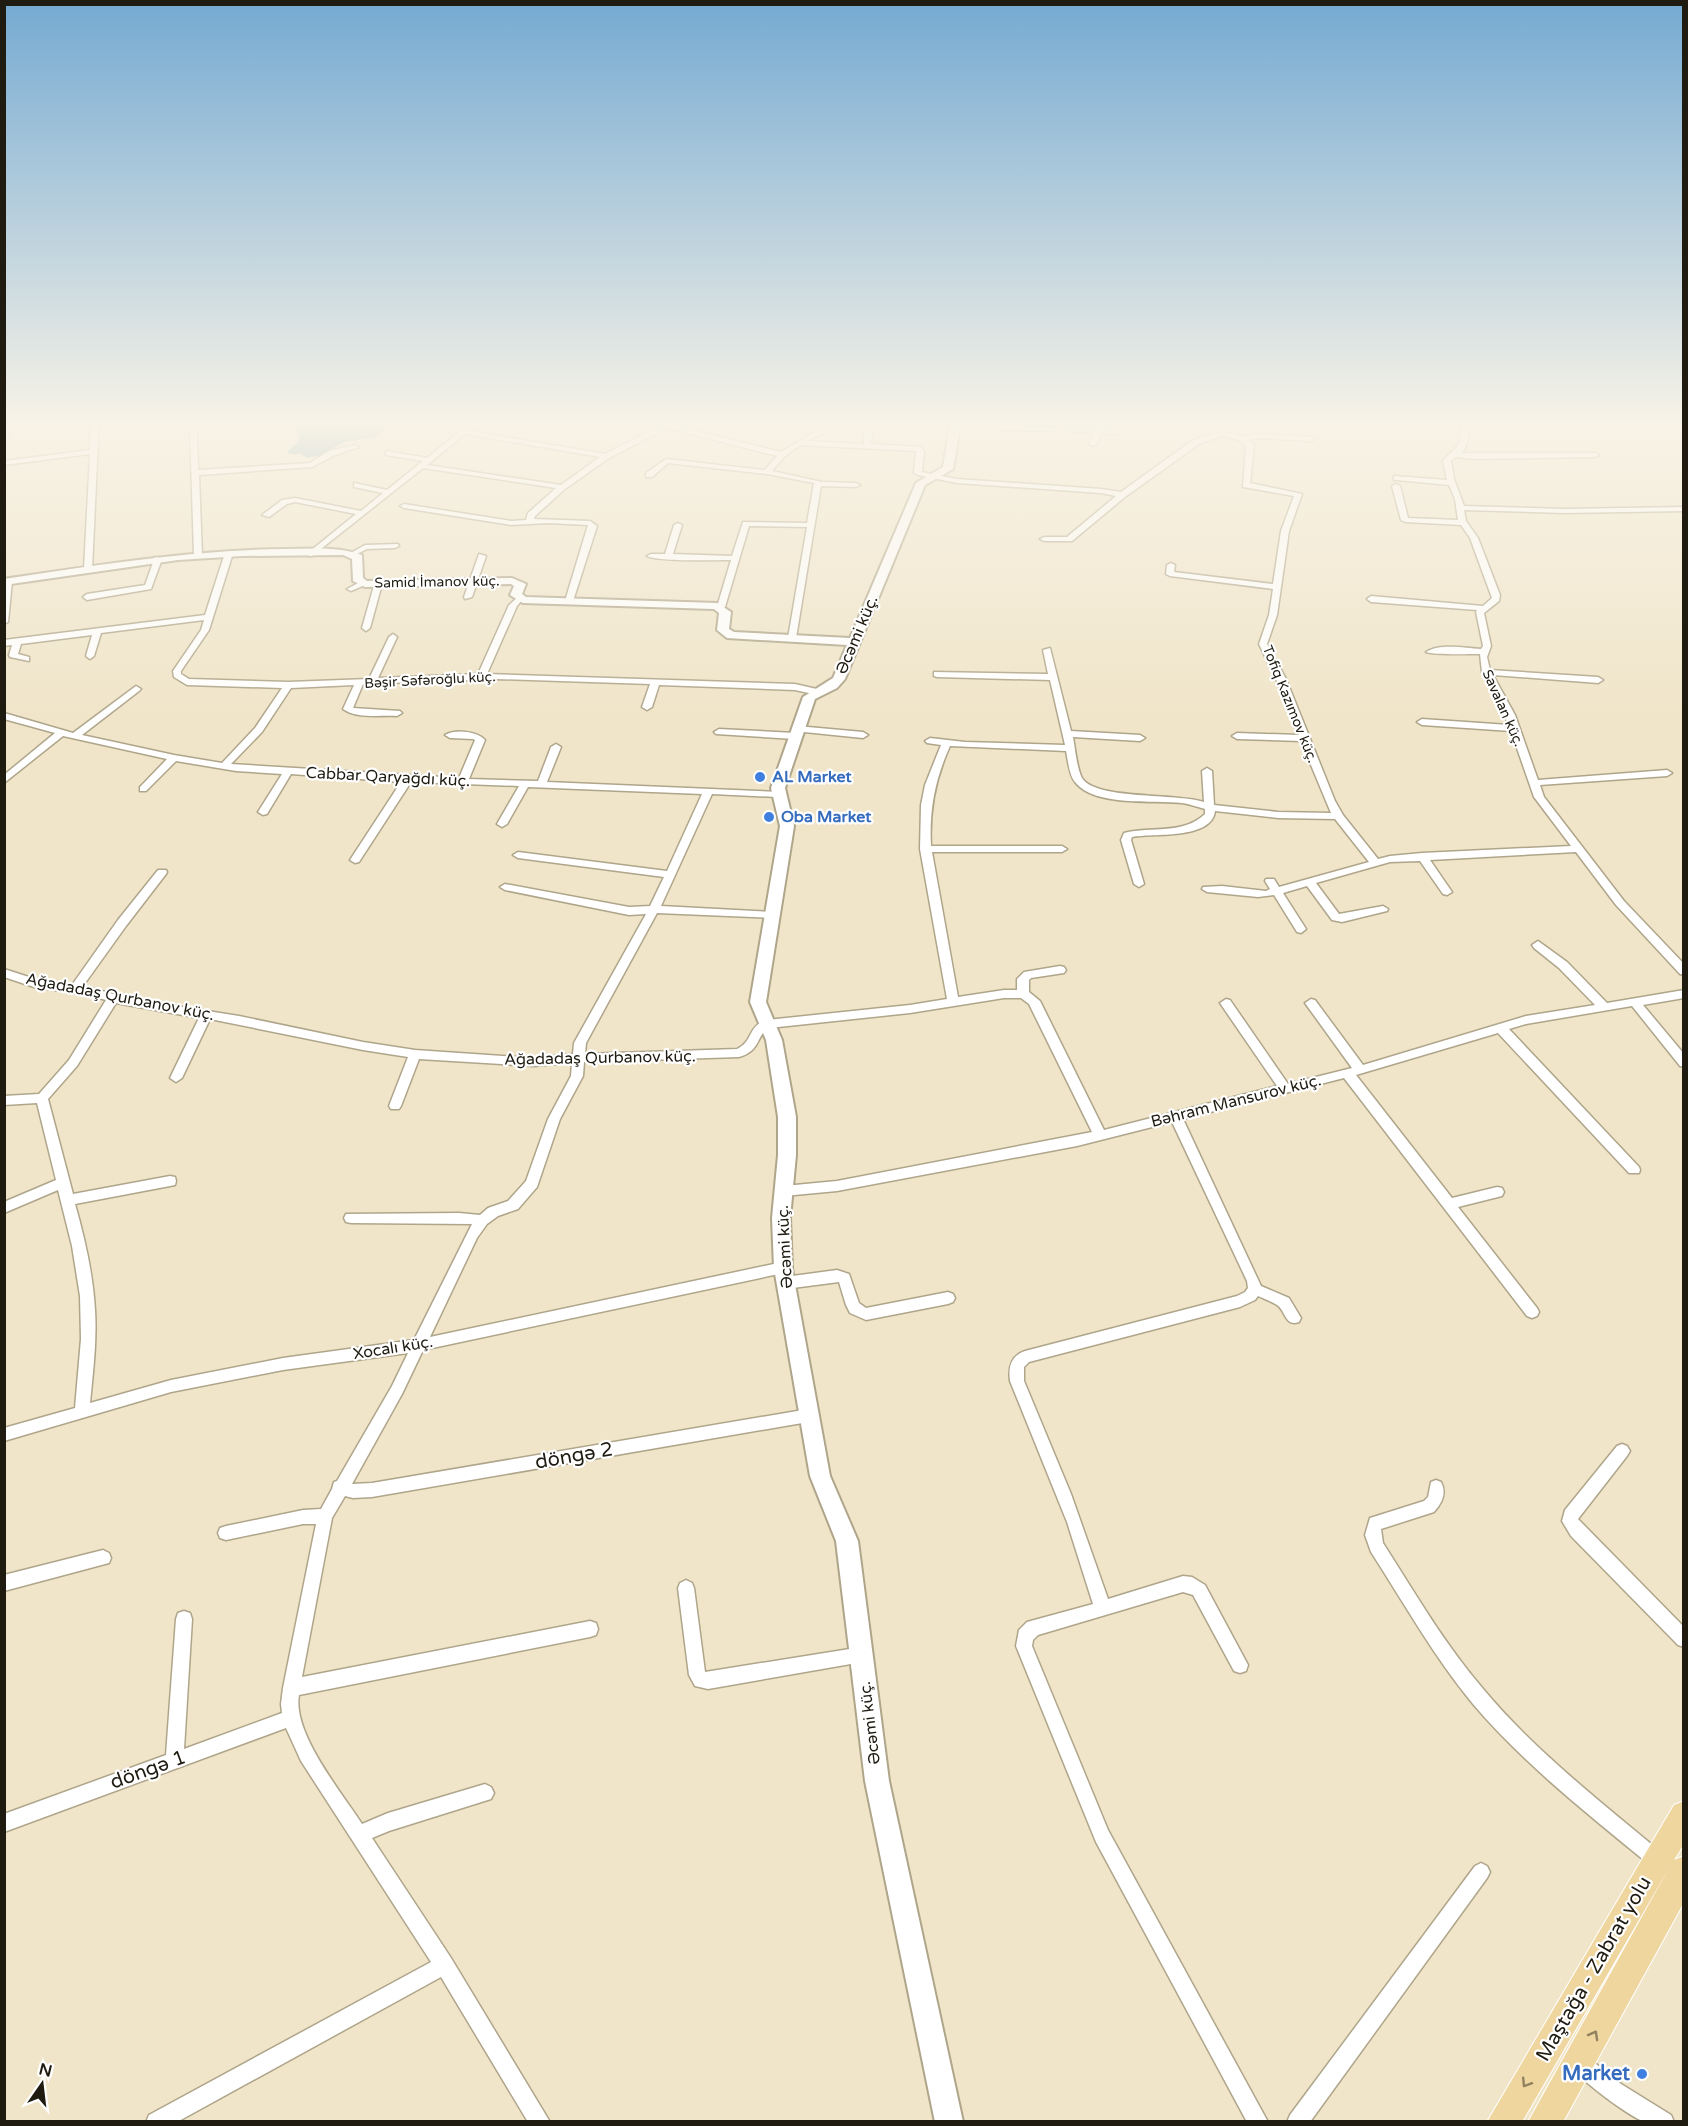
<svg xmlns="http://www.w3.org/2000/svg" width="1688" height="2126" font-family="'Varela Round',sans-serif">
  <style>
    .water { fill: #699cb0 }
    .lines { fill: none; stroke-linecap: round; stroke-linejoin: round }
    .street-casing { stroke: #afa58a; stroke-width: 3 }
    .secondary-casing { stroke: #afa58a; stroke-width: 4 }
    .primary-casing { stroke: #fff; stroke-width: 2 }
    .street { fill: #fff; fill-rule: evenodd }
    .secondary { fill: #fff; fill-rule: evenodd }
    .primary { fill: #efd69f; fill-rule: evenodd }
    .oneway { stroke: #91825f }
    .shop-dot { fill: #3f7fe0; stroke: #fff; stroke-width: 2 }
    .labels { text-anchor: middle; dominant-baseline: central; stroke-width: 4.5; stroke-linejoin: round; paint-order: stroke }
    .far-street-label { font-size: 14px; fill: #1f1b11; stroke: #fff }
    .street-label { font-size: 16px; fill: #1f1b11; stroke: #fff }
    .shop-label { font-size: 16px; font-weight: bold; fill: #366cbe; stroke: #fff; text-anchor: start }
    .near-street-label { font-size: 20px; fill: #1f1b11; stroke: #fff }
    .near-shop-label { font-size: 20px; font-weight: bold; fill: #366cbe; stroke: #fff; text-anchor: end }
  </style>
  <rect width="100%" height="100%" fill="#f0e5c9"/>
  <path class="water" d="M289,421h108l-23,17 -30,4 -23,13 -14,3 -6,-4h-12l-1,-3 11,-10 -3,-15z"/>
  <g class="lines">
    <defs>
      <path id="street" d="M4,421h8l-4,18 -4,2z
        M91,421h8l-7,148 -4,2 -4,-2 6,-115 -86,11v-4l86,-11z
        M473,421h8l-12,10 136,23 54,-28 -13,-5 19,2 12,-2 -5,4 109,27 52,-31h7l-9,8 -24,12 57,3v-12l4,-2 4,2 -1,12 50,3 3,4 -2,21 35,7 144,10 20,3 72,-52 26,-7 5,-12h30l53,5 2,1 -4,2 -75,-6 -4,10 15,3 22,-2 48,3 4,2 -4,2 -48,-3 -16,2 7,5 -4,38 52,11 -13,37 -12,84 -10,29 19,35 49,122 8,14 35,44 12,-3 32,-3 149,-7 -37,-49 -23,-66 -89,-6 -5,-3 5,-3 87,6 -27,-53 -2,-18c-11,0 -49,1 -54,-2 14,-9 39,-4 55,-3l2,-3 -7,-34 1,-2 -106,-8 -4,-3 4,-3 112,10 9,-8 -22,-60 -9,-13 -56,-3 -4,-2 -9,-34 4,-2 4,2 8,32 50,2 -3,-21 -6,-14 -52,-5h-3v-4l53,4 -4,-20c16,-14 20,-16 17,-39h34l-3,2 -24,3c2,8 1,22 -6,27h134l4,2 -4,2 -119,2 -20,-2 -5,4 3,18 10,27 100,3 120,-2v4l-120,2 -100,-3 2,11 12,17 22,57 -1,6 -15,12 7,33 -4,11 3,13 108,7 5,3 -5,3 -105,-8 22,40 23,65 129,-10 5,3 -5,3 -127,9 4,12 80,104 60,63v11l-4,-1 -64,-69 -40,-53 -146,8 22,32 -5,3 -4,-1 -23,-33 -30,1 -74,21 23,31 44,-8 5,3 -1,2 -45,11 -10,-2 -25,-34 -24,7 23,36 -5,4 -4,-1 -23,-37 -16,2 -51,-5 -5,-3 1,-2 19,-1 44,5 4,-2 -5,-8 1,-2h8l5,8 90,-25 -34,-43 -57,-1 -63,-7c-3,29 -63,22 -83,26l-1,3 13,44 -5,3 -5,-3 -13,-44 3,-7c28,-7 59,2 81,-19v-5c-8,-2 -15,-5 -23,-6 -28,-3 -88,4 -107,-21 -6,-7 -7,-22 -9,-31l-116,-5c-15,33 -21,64 -19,100h131l5,3 -5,3h-130l26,145 46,-7h13v-11l7,-7 36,-6 4,1 2,3 -2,3 -33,5 -2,2v12l11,9 64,129 173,-44 -57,-83 6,-4 4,1 58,84 64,-16 -47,-65 6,-4 4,1 48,65 163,-49 69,-11 -36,-37 -25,-20 -2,-3 6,-4 29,21 40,41 77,-13v8l-41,7 41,49v13l-4,-1 -48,-60 -106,18 -17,5 130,138 1,3 -1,3h-10l-131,-140 -142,42 96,123 45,-11 5,1 2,4 -2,4 -44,11 79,101 2,4 -2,4 -5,2 -5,-2 -183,-238 -161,41 78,167 28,12 12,20 -2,4c-14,5 -13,-11 -22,-17 -6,-4 -13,-6 -19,-9l-3,4 -15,7 -211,55 -5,5v14l47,113 37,105 75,-23 9,1 13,8 43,80 -2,6 -6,2 -6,-2 -41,-76 -10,-3 -145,43 -5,5 -1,6 76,184 160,292h-21l-151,-280 -80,-196 3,-16 8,-8 66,-18 -26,-82 -57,-141c-2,-14 1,-25 15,-30l212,-55 8,-4 3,-4 -1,-7 -75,-159 -95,24 -240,45 -53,5 -5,-1 -1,-4 1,-4 5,-1 53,-5 255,-49 -63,-128 -8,-6h-17l-94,15 -141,15c-14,8 -7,22 -30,29l-155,5 -1,14 -23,43 -23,68 -19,22 -20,7 -11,8 -10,14 -47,99 353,-75 5,2 2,4 -2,4 -365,78 -21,44 -50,90 20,-1 437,-74 5,2 2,5 -2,5 -442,76 -19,1 -8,-2 -13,22 -30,159 288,-56 6,2 2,6 -2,6 -6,2 -291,58c-7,38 43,98 63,129l26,-11 97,-29 6,3 3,6 -3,6 -102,32 -17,7 79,120 99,164h-22l-87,-145 -264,145h-31l3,-7 282,-153 -130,-201 -15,-33 -282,104v-18l162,-59 10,-136 2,-6 6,-2 6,2 2,6 -8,130 98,-36 -1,-9 2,-16 33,-164h-13l-77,16 -6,-2 -2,-5 2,-5 6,-2 77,-16 18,-1 11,-20 2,-7 3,-1 55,-95 16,-33 -125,17 -112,22 -167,49v-13l71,-20 6,-69 -1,-43 -8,-50 -14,-56 -54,23v-11l52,-22 -19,-77 -33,2v-9l35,-2 30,-34 37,-60 -18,-5 -54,-8 -30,-10v-8l31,10 37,6 46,-65 40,-50h8l1,2 -1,2 -40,52 -43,60 49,13 107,17 124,26 52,8 118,8 40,-4 1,-11 72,-129 -17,1 -124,-25 -5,-3 5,-3 124,23 21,-1 14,-29 -146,-19 -5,-3 5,-3 149,19 35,-77 -174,-7 -21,37 -5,3 -5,-3 22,-38 -108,-4 -52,80 -4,1 -5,-3 51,-78 -110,-8 -24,40 -4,1 -5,-3 24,-38 -46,-3 -60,-10 -30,30h-6v-4l27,-28 -104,-23 -59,47v-8l51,-42 -51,-14v-6l69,20 63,-47 5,3 -2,2 -57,44 92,20 48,8 33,-35 27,-40 -95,-3 -13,-8 -1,-6 28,-41 3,-10 -103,13 -7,23 -4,3 -4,-3 6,-21 -71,9 -3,10 11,3v4l-19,-4 -1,-2 3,-10 -8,1v-6l201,-25 20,-62 4,-2 4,2 -24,77 -28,41v3l8,5 99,3 81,-3 20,-42 4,-3 4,3 -19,41 100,-4 31,-69 10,-9 4,3 -6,7 -30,68 308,10 26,6 2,2 -5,3 -23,-5 -136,-5 -7,22 -5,3 -5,-3 8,-23 -153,-5 -134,5 -10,24 47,3 2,2 -5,3c-17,-1 -40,3 -54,-7l11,-24 -63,3 -29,44 -31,32 228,14 16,-38 -2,-1 -23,-1 -5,-3c10,-6 32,-4 40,5l-16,39 69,2 13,-34 5,-3 5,3 -14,35 234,10 1,2 -5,3 -65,-3 -51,112 110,6 4,2 1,2 -1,2 -118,-5 -71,130 -1,11 152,-5c17,-8 10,-23 30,-29l143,-15 37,-6 -27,-150 1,-44 4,-20 16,-40 -14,-2 -2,-2 5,-3 35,4 100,3 -15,-65 -113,-3 -3,-1v-4l114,2 -5,-24 7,-2 21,83 69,4 5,3 -5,3 -67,-4c2,11 4,32 9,41 13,22 95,15 122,24l-2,-31 5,-3 5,3 2,34 64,7 53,1 -30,-72 -64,-2 -5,-3 5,-3 62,2 -23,-56 -17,-35 10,-29 4,-26 -103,-13 -4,-2 1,-9 4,-2 4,2 -1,7 99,12 8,-53 13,-35 -51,-9 3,-41 -7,-6 -17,-4 -23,8 -74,53 -53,44h-28l-4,-2 4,-2h23l49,-41 -15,-3 -144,-10 -39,-8 -4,-2 2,-22 -116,-6 -16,12 -12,14 50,11 34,1 4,2 -4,2 -35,-1 -25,152 -4,3 -4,-3 19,-111 -58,-1 -24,81 -4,3 -4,-3 14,-47c-17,0 -73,2 -84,-4l4,-2h14l9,-29 4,-2 4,2 -9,29 59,2 11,-34 64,1 7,-40 -47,-9 -99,-11 -16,14h-6v-4l20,-14 99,11 12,-14 -110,-28 -58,30 -44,31 -30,27 -1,3 56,2 7,5 -24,75 -4,3 -4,-3 23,-76 -39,-2 -38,2 -107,-17 -4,-2 4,-2 107,17 15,-1 2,-7 28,-25 -133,-20 -111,88h-3v-4l47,-38 -61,-12 -8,2 -18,13 -7,-2 20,-15 13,-2 66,13 22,-18 -29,-6v-4l33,7 36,-29 -37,-6v-4l41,7zM465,434l135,23 -39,28 -134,-20zM116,1003l83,15 -29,60 6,4 6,-4 28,-59 153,31 45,7 -19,49 2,3h8l2,-3 18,-47 114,7 39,-3 -1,13 -23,43 -22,62 -18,20 -20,7 -8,7 -21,-2 -113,1 -2,4 2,4 5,1 121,1 -58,116 -131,18 -112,22 -81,23c3,-31 7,-62 5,-93 -2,-36 -10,-71 -20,-106l95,-18 5,-1 1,-4 -1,-4 -5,-1 -97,18 -25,-95 29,-33z
        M1099,421h7l-3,7 18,1 4,2 -4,2h-20l-4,11 -4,2 -4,-2 5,-12 -95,-2 -4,-2 4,-2 97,2z
        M190,428l7,2 1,40 112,-7 19,-12 26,-6 4,2 -24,8 -23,12 -113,8 3,80 -4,2 -4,-2z
        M398,544l1,2 -4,2 -28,1 -14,7 -4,-2 16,-9z
        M479,554l7,2 -14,41 -7,2 -1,-2z
        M155,557l7,2 -11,30 -64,11 -4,-3 4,-3 58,-9z
        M8,579l4,2 -4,41 -4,2v-44z
        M362,581l4,2 -1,2 -14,6 -4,-2z
        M375,582l7,2 -12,44 -4,3 -4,-3z
        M797,726l66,6 5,3 -5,3 -69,-7v-4z
        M719,729l76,4 5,3 -5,3 -79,-5 -2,-2z
        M837,1270l12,4 10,29 7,5 82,-16 5,2 2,4 -2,4 -5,2 -82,16 -16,-7 -4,-8 -7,-23 -54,7 -5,-2 -2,-4 2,-4 5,-2z
        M1622,1444l5,2 3,5 -3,5 -49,63 106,108v20l-6,-2 -107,-109 -9,-15 3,-11 52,-64z
        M1436,1480l5,2c6,11 1,21 -7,30l-53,17 2,14c32,50 62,102 101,147 52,62 117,112 179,164l3,6 -3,6 -6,3 -6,-3c-62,-51 -126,-101 -178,-162 -39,-47 -69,-101 -102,-152l-6,-17 5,-17 54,-17 4,-4 3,-15z
        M103,1550l6,3 2,5 -2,5 -105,28v-16z
        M686,1580l6,3 2,5 11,84 157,-25 6,2 2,6 -2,6 -160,28 -13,-3 -6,-11 -11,-87 2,-5z
        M1481,1863l6,3 3,6 -3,6 -177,244h-23l3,-7 185,-249z
        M1579,2053l7,3 35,28 50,31 3,7c-9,0 -20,1 -28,0 -14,-3 -72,-46 -77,-59l3,-7z"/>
      <path id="secondary" d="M951,421h10l-8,48 -28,16 -80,194 -8,9 -22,11 -30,89 9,38 -28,176 16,38 14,77v38l-6,63 2,50 38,208 28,65 31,240 74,341h-28l-70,-341 -29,-240 -26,-65 -36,-208 -2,-50 6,-63v-38l-12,-77 -16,-38 30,-176 -9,-38 32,-91 30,-19 14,-33 -120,-7 -10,-8 2,-17 -5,-4 -191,-6 -13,-8 4,-9 -3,-2 -146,3 -12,-6 -1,-22 -9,-4 -101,1 -64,4 -174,25v-6c94,-14 187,-29 281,-30 26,0 52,-3 77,6l1,23 4,3 145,-3 14,6 -4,10 4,3 191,6 14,9 -2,17 5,3 116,6 66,-155 27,-16z"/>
      <path id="primary" d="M1684,1801v43l-10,16 10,-4v46l-121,220h-35l141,-254 -147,254h-35l187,-317z"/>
    </defs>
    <use href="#street" class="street-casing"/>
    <use href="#secondary" class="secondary-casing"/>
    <use href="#primary" class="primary-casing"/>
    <use href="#street" class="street"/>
    <use href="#secondary" class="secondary"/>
    <use href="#primary" class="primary"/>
  </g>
  <defs><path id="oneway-chevron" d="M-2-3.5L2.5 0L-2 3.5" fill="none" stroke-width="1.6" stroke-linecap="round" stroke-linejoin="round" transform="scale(1.5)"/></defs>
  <g class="oneway">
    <use href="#oneway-chevron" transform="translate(1594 2035) rotate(-61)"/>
    <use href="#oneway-chevron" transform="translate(1526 2083) rotate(122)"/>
  </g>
  <linearGradient id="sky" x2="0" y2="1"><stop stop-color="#75aad2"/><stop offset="0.59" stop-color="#f8f3e7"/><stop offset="1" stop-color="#f8f3e7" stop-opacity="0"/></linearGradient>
  <rect width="1688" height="719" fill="url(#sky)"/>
  <g class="shop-dot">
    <circle cx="760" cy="777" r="6"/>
    <circle cx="769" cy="817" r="6"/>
    <circle cx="1642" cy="2074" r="6"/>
  </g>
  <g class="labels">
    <g class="far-street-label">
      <text transform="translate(437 582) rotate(-1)">Samid İmanov küç.</text>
      <text transform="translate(430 680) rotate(-3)">Bəşir Səfəroğlu küç.</text>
      <text transform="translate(1290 704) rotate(68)">Tofiq Kazımov küç.</text>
      <text transform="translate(1503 708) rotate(66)">Savalan küç.</text>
    </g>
    <g class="street-label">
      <text transform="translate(857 635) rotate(-67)">Əcəmi küç.</text>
      <text transform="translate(388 777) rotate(3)">Cabbar Qaryağdı küç.</text>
      <text transform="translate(120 997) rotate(11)">Ağadadaş Qurbanov küç.</text>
      <text transform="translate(600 1058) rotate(-1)">Ağadadaş Qurbanov küç.</text>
      <text transform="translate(1236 1101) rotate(-14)">Bəhram Mansurov küç.</text>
      <text transform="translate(785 1247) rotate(-93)">Əcəmi küç.</text>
      <text transform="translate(393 1348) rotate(-9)">Xocalı küç.</text>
      <text transform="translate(870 1723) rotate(-97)">Əcəmi küç.</text>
    </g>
    <g class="shop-label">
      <text x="772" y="777">AL Market</text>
      <text x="781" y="817">Oba Market</text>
    </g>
    <g class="near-street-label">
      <text transform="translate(574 1456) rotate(-10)">döngə 2</text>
      <text transform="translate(148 1770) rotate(-20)">döngə 1</text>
      <text transform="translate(1594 1969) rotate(-60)">Maştağa - Zabrat yolu</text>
    </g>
    <g class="near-shop-label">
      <text x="1630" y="2074">Market</text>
    </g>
  </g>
  <rect width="1688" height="2126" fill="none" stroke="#1f1b11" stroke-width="12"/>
  <g transform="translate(42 2084) rotate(14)" stroke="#ffffff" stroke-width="4.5" paint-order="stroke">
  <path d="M0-4.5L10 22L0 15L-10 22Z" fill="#1f1b11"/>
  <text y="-9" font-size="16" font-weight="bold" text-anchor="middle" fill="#1f1b11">N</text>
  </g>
</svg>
